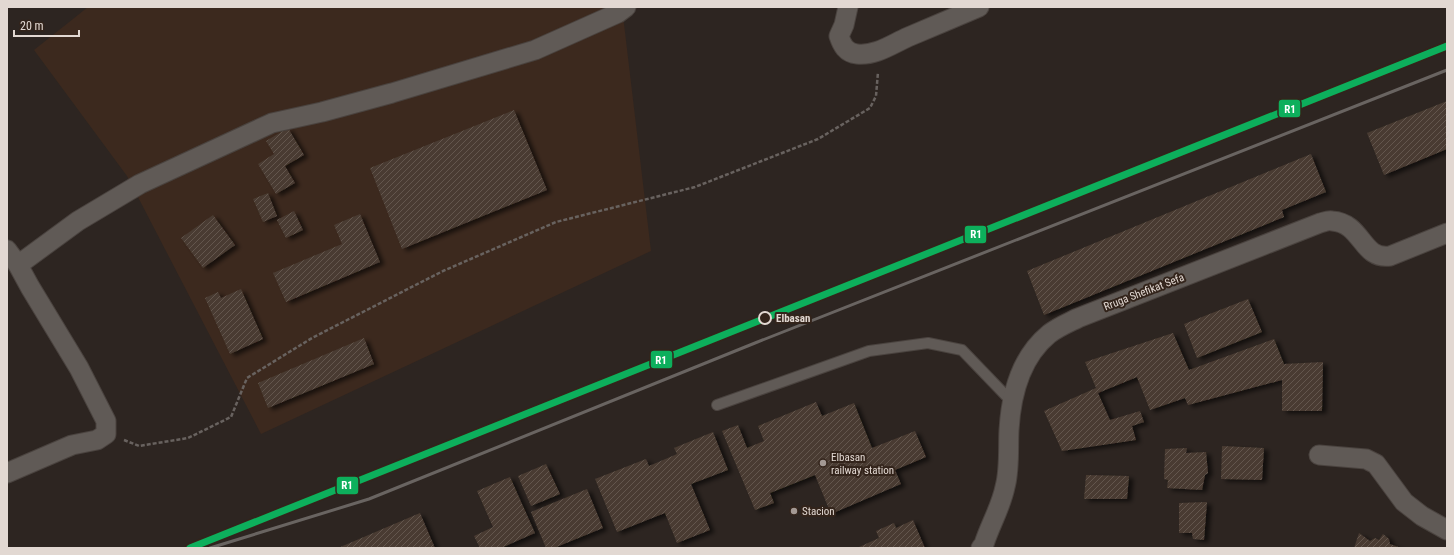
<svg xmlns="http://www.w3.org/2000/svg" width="1454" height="555" font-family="'Roboto Condensed',sans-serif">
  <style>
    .built { fill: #3c291e }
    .building { fill: url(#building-hatch); filter: url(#shadow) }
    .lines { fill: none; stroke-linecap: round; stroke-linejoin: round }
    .service-casing { stroke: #4a433f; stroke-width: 12 }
    .minor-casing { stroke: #4a433f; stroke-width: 21 }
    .path { stroke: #68625f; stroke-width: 2.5; stroke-dasharray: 4 2; stroke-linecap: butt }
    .service { stroke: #605a56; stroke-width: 10 }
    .minor { stroke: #605a56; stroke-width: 19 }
    .rail { stroke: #696461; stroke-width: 3 }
    .rail-1-casing { stroke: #33241b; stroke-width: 10 }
    .rail-1 { stroke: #0daf5c; stroke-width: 7 }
    .stop-dot { fill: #33241b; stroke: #e2d8d2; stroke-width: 2 }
    .poi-dot { fill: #a39994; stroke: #33241b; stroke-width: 1.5 }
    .labels { text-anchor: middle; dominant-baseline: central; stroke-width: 4; stroke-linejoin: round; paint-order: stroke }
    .street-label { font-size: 11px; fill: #e2d8d2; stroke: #33241b }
    .stop-label { font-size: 11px; font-weight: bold; fill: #e2d8d2; stroke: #33241b; text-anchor: start }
    .poi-label { font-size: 11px; fill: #e2d8d2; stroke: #33241b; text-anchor: start }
    .line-badge { stroke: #33241b; stroke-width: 1.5 }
    .badge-label { font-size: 11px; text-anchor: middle; font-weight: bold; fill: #fff }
  </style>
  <defs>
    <pattern id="building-hatch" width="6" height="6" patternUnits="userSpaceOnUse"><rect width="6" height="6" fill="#493b31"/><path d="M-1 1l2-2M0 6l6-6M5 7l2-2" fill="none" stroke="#63574e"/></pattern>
    <filter id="shadow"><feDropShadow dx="4.5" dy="2.5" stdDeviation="2" flood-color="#0009"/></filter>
  </defs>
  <rect width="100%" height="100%" fill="#2d2521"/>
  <path class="built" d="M88,7h534l29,244 -390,183 -134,-258 -93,-126z"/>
  <path class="building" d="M1447,101v48l-63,26 -17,-42z
    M514,110l33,80 -145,59 -32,-81z
    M288,128l16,27 -19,11 10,17 -19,11 -18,-30 16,-10 -8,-13z
    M1311,154l15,38 -44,18 2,7 -240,98 -17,-44z
    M268,193l9,23 -14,6 -10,-23z
    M294,211l9,19 -17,8 -9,-18z
    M360,214l20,48 -94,40 -13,-29 69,-29 -8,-19z
    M213,215l22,30 -32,23 -22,-30z
    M241,289l22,50 -33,15 -25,-56 13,-6 3,6z
    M1248,299l14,33 -65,26 -13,-34z
    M1173,333l16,37 85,-31 10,25 39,-2 -1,49h-40v-31l-94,25 -3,-7 -35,12 -13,-33 -39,16 12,27 30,-9 4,11 -12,4 4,14 -74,11 -18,-40 52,-23 -11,-26z
    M364,338l10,26 -106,44 -10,-25z
    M816,402l6,14 32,-13 18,45 43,-17 11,26 -31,13 6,14 -70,30 -16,-39 -45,18 4,10 -19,7 -33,-79 16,-6 9,23 17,-7 -6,-15z
    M713,432l15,38 -37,14 19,46 -33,13 -12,-30 -48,19 -22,-53 51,-20 3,7 28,-12 -3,-6z
    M1222,446l42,2 -2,32 -41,-1z
    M1187,448l-1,5 20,-1 2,21 -3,2 -3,15 -35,-2 1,-8 -4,-1 1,-30z
    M546,464l14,30 -29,12 -13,-30z
    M1086,475l43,1 -2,23h-43z
    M510,477l25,56 -34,15h-21l-6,-12 19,-9 -16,-36z
    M587,489l16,39 -49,20h-8l-15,-36z
    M1207,502l-3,38 -11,-1 -1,-6h-13v-30z
    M420,513l15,35h-97z
    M913,520l12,28h-65l-1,-1 20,-9 -3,-7 18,-8 2,5z
    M1359,533l11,8 5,-3 4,2 4,-6 6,5 1,5 11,4h-47z"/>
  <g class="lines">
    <defs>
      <path id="service" d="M717,405l152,-54 59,-8 34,7 51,53"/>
      <path id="minor" d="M848,7l-4,18 -5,11c3,9 7,17 18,18 19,2 35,-10 51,-17 24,-10 47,-20 71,-30
        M7,250l11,15 12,22 49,81 27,53v13l-9,6 -25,5 -65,28
        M18,265l60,-44 62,-37 132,-61 50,-11 70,-19 143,-43 83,-37 8,-6
        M1319,455l47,4 10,5 28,38 18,14 25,14
        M981,548l3,-4c6,-19 17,-37 21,-57 5,-18 3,-39 4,-57 2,-35 12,-73 40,-96 9,-7 19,-11 29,-16l242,-95c4,-1 9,-3 12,-2 31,2 29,39 58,35l57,-23"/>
    </defs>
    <use href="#service" class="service-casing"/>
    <use href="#minor" class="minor-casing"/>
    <path class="path" d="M124,440l15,6 49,-8 43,-21 16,-39 65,-40 131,-67 113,-49 139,-35 123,-48 52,-31 6,-12 2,-24"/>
    <use href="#service" class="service"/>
    <use href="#minor" class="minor"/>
    <path class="rail" d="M210,548l159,-49 386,-156 692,-273"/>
    <defs>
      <path id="rail-1" d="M190,548l1257,-502"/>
    </defs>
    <use href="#rail-1" class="rail-1-casing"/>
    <use href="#rail-1" class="rail-1"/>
  </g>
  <circle class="stop-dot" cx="765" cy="318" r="6"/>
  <g class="poi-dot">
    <circle cx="823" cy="463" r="4"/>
    <circle cx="794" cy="511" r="4"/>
  </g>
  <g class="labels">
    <g class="street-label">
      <text transform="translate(1144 292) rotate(-21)">Rruga Shefikat Sefa</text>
    </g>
    <g class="stop-label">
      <text x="776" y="318">Elbasan</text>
    </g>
    <g class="poi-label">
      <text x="831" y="457">Elbasan<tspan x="831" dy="13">railway station</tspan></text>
      <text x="802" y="511">Stacion</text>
    </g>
  </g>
  <g class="line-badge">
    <rect x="1278" y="99" width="23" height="19" rx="4" fill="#0daf5c"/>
    <rect x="964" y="225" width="23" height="19" rx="4" fill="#0daf5c"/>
    <rect x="650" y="350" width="23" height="19" rx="4" fill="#0daf5c"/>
    <rect x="336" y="476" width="23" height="19" rx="4" fill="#0daf5c"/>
  </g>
  <g class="badge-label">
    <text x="1290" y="113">R1</text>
    <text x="976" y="238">R1</text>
    <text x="661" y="364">R1</text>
    <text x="347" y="489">R1</text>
  </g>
  <rect width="1454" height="555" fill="none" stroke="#e2d8d2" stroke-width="16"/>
  <path d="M14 30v6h65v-6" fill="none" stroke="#e2d8d2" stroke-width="2"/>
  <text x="20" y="30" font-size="12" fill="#e2d8d2" stroke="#33241b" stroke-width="3" paint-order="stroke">20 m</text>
</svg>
